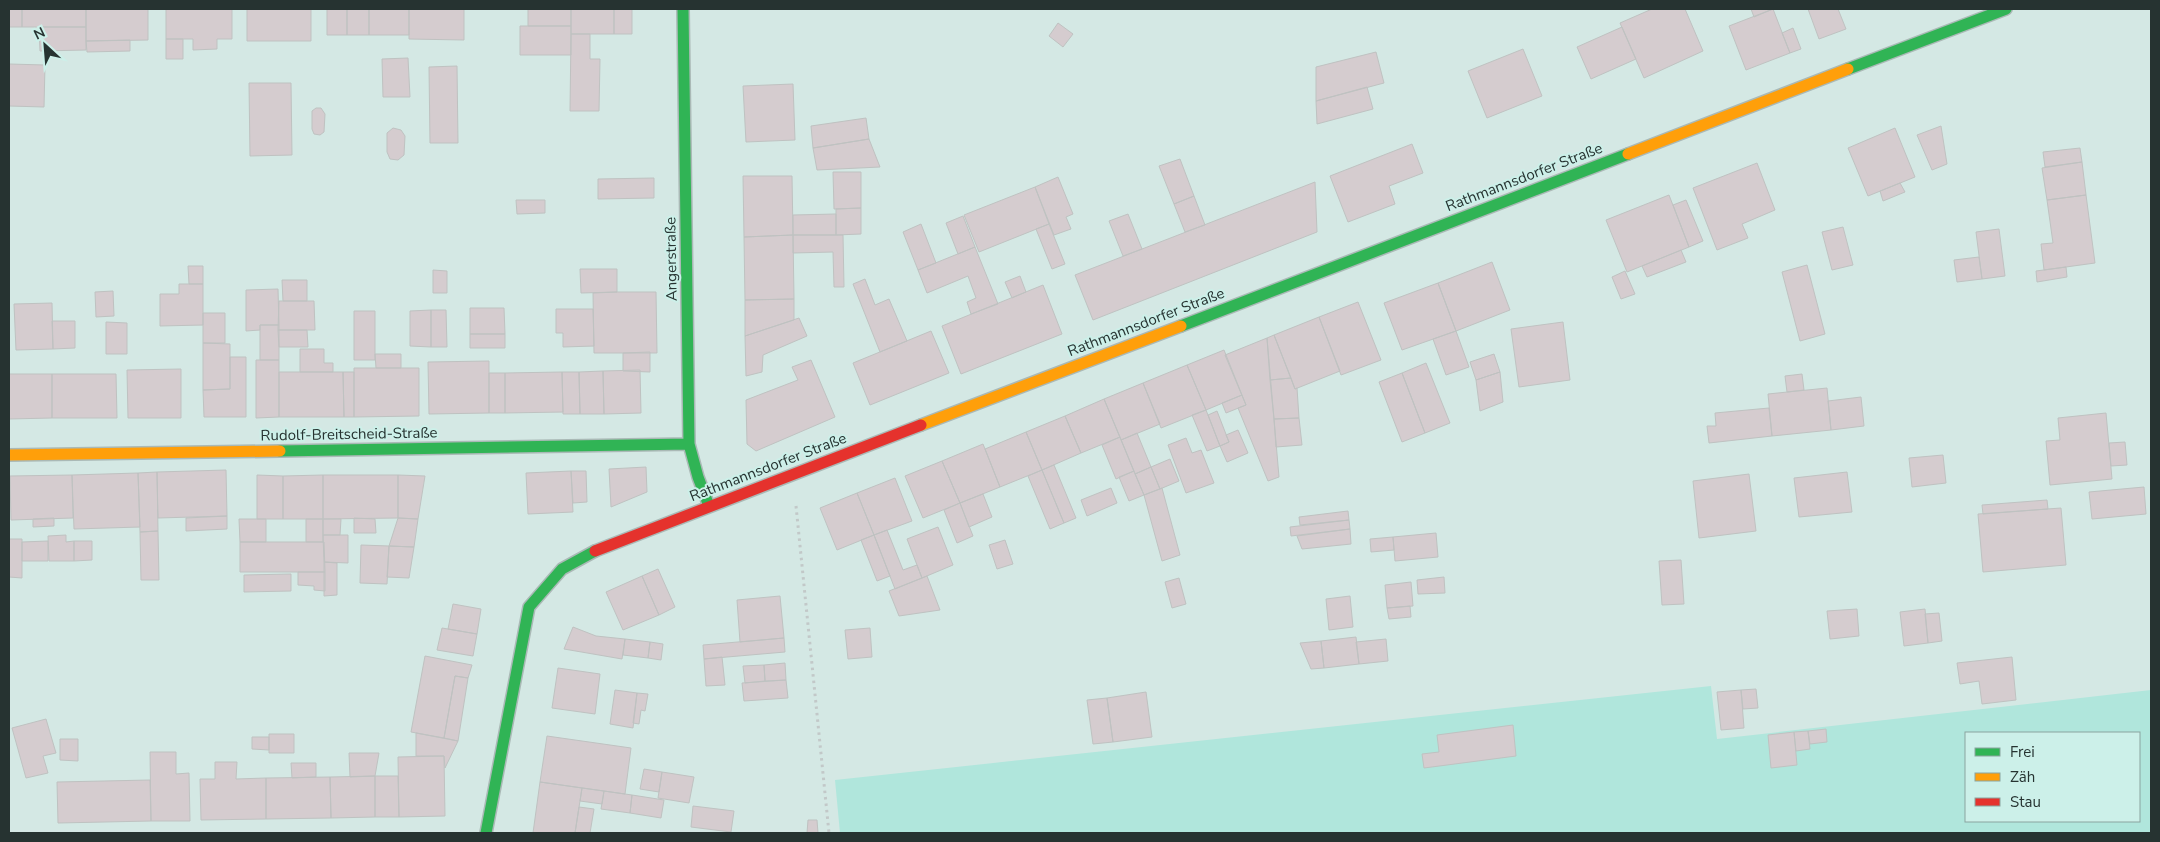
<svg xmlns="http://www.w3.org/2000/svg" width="2160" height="842" font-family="'Nunito Sans',sans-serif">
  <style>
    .green { fill: #b0e6dc; fill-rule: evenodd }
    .building { fill: #d5cccf; stroke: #bfc2c1 }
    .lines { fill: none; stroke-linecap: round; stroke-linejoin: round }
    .fast-casing { stroke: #aab9b6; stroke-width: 14 }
    .slow-casing { stroke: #aab9b6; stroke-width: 14 }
    .jam-casing { stroke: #aab9b6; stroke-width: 14 }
    .path { stroke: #c2c8c8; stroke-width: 3; stroke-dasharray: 2.5 4; stroke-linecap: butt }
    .fast { stroke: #30b455; stroke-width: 11 }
    .slow { stroke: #ff9f0a; stroke-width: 11 }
    .jam { stroke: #e5322d; stroke-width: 11 }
    .labels { text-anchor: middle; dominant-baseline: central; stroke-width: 4; stroke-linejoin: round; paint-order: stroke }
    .street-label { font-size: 15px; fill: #263331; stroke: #ccf0e9 }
  </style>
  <rect width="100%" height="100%" fill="#d4e8e4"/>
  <path class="green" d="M1711,686l6,53 434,-49v143h-1311l-5,-53zM1966,733h173v88h-173z"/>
  <path class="building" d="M9,9h13v18h-13z
    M22,9h64v18h-64z
    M86,9h62v31l-62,1z
    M166,9h66v30h-15v10l-24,1v-11h-27z
    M247,9h64v32h-64z
    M327,9h20v26h-20z
    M347,9h22v26h-22z
    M369,9h40v26h-40z
    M409,9h55v31l-55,-1z
    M528,9h43v17h-43z
    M571,9h43v25h-43z
    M614,9h18v25h-18z
    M1652,9h33l18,42 -59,27 -24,-55z
    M1751,9h22l-19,8z
    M1773,9l17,44 -44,17 -17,-44z
    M1808,9h30l8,20 -27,10z
    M1058,23l15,11 -10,13 -14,-11z
    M520,26h51v29h-51z
    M39,27h47v23l-46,1z
    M1622,27l14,32 -45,20 -14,-32z
    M1793,28l8,21 -11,4 -8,-20z
    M571,34h19v25h10l-1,52h-29z
    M166,39h17v20h-17z
    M130,40v11l-43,1 -1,-11z
    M1523,49l19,47 -55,22 -19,-47z
    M1376,52l8,31 -68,18v-34z
    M408,58l2,39h-27l-1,-38z
    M9,64l36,1 -1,42 -35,-1z
    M457,66l1,77h-28l-1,-76z
    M249,83h42l1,72 -42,1z
    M793,84l2,56 -49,2 -3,-56z
    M1367,87l6,22 -56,15 -1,-23z
    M316,108h5l4,6 -1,18 -4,3 -6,-1 -2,-5v-18z
    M866,118l3,21 -56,9 -2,-22z
    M1941,126l6,38 -15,6 -15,-35z
    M393,128l8,2 4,6 -1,19 -6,5 -8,-1 -3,-7v-19z
    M1895,128l20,49 -47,19 -20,-48z
    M869,139l11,28 -63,3 -4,-22z
    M1412,144l11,29 -34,13 6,18 -47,18 -18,-46z
    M2080,148l2,14 -37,5 -2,-15z
    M1180,159l14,37 -20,8 -15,-38z
    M2082,162l4,33 -39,5 -5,-32z
    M1757,163l18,47 -33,14 6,14 -31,12 -24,-62z
    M833,172h28v36l-27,1z
    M743,176h49l1,59 -49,2z
    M1058,177l15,37 -7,3 5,12 -17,6 -19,-48z
    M654,178v20l-56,1v-20z
    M1315,182l2,50 -224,88 -18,-45z
    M1900,183l5,9 -22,9 -3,-10z
    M1035,187l14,37 -70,28 -15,-37z
    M1669,195l20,52 -62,25 -21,-52z
    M2086,195l9,68 -51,7 -3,-26 12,-1 -6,-43z
    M1194,196l11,29 -20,7 -11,-28z
    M516,200h29v13l-28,1z
    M1686,200l17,41 -14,6 -16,-42z
    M861,208v26l-25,1v-26z
    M836,214v21h-43v-20z
    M1128,214l14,35 -19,7 -14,-35z
    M963,216l12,31 -17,7 -12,-31z
    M921,224l15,39 -18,7 -15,-38z
    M1049,224l16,40 -13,5 -16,-40z
    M1843,227l10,38 -21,5 -10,-38z
    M1999,229l6,47 -23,3 -6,-47z
    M793,235h50l1,52h-10l-1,-35 -40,1z
    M793,235l1,64 -49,1 -1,-63z
    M975,247l23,57 -27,10 -4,-12 9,-4 -8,-22 -41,17 -9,-23z
    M1681,250l5,12 -39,15 -5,-11z
    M1979,257l3,22 -25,3 -3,-22z
    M1492,262l18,48 -54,21 -18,-48z
    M1807,265l18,69 -25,7 -18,-69z
    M188,266h15v18h-14z
    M2066,267l1,10 -30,5 -1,-11z
    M580,269h37v23l-36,1z
    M433,270l14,1v22h-14z
    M1625,271l10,23 -14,5 -9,-22z
    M1020,276l6,16 -14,6 -7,-16z
    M865,279l10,26 14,-6 18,42 -27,11 -27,-68z
    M282,280h25v21h-24z
    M1438,283l18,48 -54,19 -18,-47z
    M179,284h24v41l-43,1v-32h19z
    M1043,285l19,49 -101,40 -19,-48z
    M278,289l1,36h-19v5l-14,1v-41z
    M113,291l1,25 -18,1 -1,-25z
    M617,292h39l1,61h-63l-1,-60z
    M794,299v21l-49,16v-36z
    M279,301h35l1,29h-37z
    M1358,302l23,58 -40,15 -22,-58z
    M52,303l1,46 -37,1 -2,-46z
    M470,308h34l1,26h-35z
    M556,309h37l1,37 -31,1v-14h-7z
    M431,310h15l1,37h-16z
    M431,310v37l-21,-1v-35z
    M354,311h21v49h-21z
    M203,313h22v30h-22z
    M1319,317l21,54 -45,18 -21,-54z
    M799,318l8,18 -44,19 -1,17 -16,4 -1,-40z
    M52,321h23v27l-22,1z
    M106,322l21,1v31h-21z
    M1563,322l7,58 -51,7 -8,-58z
    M260,325h19v35h-19z
    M278,330h29l1,17h-29z
    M931,331l18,42 -79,32 -17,-42z
    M1456,331l13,36 -23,8 -13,-36z
    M470,334h35v14h-35z
    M1274,335l17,43 -21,2 -3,-42z
    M1267,338l12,139 -11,4 -30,-73 8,-3 -21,-50z
    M203,343l27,1v45l-27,1z
    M300,349h24v14h9v9h-33z
    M1224,350l18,45 -36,15 -19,-45z
    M650,352v20l-27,-1v-18z
    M375,354h26v14h-25z
    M1494,354l6,18 -24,8 -6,-18z
    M230,357h16v60h-42l-1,-27 27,-1z
    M256,360h23v57l-23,1z
    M811,360l24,57 -79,34 -9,-7 -1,-44 52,-20 -6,-13z
    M489,361v52l-60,1 -1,-52z
    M1426,363l24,60 -25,10 -23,-60z
    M1187,365l19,45 -45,18 -18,-45z
    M354,368h65v48l-65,1z
    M181,369v49h-53l-1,-48z
    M640,370l1,43 -37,1 -1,-43z
    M603,371l1,43h-24l-1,-42z
    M279,372h64l1,45h-65z
    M343,372h11v45h-10z
    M562,372l1,40 -58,1v-40z
    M562,372h17l1,42h-17z
    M1500,372l3,30 -23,9 -4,-31z
    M489,373h16v40h-16z
    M1402,373l23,60 -23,9 -23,-60z
    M9,374h43v44l-43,1z
    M52,374h64l1,44h-65z
    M1802,374l2,16 -17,2 -2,-16z
    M1291,378l4,11 2,-1 2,30 -25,1 -4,-39z
    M1143,383l17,41 -39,16 -17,-41z
    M1827,388l4,42 -59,6 -4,-42z
    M1242,395l4,10 -20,8 -4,-10z
    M1861,397l3,29 -33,4 -3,-29z
    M1104,399l16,38 -39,16 -16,-37z
    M1769,408l3,28 -63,7 -2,-17h9l-1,-13z
    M1206,410l14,36 -13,5 -15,-36z
    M1217,411l12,31 -9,4 -12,-31z
    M2106,413l6,66 -62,6 -4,-44 14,-1 -2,-22z
    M1065,416l16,37 -39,17 -16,-38z
    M1299,418l3,27 -26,2 -2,-28z
    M1238,430l10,23 -21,9 -7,-16 9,-4 -3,-7z
    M1026,432l16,38 -42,17 -15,-38z
    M1137,433l14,34 -16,7 -14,-34z
    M1120,437l14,34 -18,8 -14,-34z
    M1186,438l6,15 9,-3 13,33 -28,10 -18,-48z
    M2125,442l2,23 -16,1 -2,-23z
    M983,444l17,43 -40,16 -18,-42z
    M1943,455l3,28 -34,4 -3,-29z
    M1170,459l9,22 -19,8 -9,-22z
    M942,461l18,42 -37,15 -18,-42z
    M1054,465l22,53 -12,5 -22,-53z
    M646,467l1,25 -36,15 -2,-38z
    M1151,467l9,22 -16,6 -9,-21z
    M226,470l1,46 -69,2 -1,-46z
    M1042,470l22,53 -14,6 -22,-53z
    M571,471h15l1,31 -14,1z
    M571,471l2,41 -45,2 -2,-41z
    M1134,471l10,24 -15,6 -10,-24z
    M157,472l1,59 -18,1 -2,-59z
    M1847,472l5,40 -53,5 -5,-39z
    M138,473l2,54 -66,2 -2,-54z
    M1749,474l7,57 -57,7 -6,-57z
    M72,475l1,43 -62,2 -1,-44z
    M257,475l26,1v43h-26z
    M323,475h75v43l-75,1z
    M323,475v44h-40v-43z
    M398,475l27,1 -7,43 -20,-1z
    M895,478l17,43 -38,14 -17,-42z
    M2144,487l2,27 -54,5 -3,-27z
    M1111,488l6,15 -30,13 -6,-16z
    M1162,488l18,67 -18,6 -18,-66z
    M857,493l17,42 -37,15 -17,-42z
    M983,494l9,23 -23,10 -9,-24z
    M2047,500l1,9 -65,5 -1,-9z
    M960,503l13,33 -16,7 -13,-33z
    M2061,508l5,57 -83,7 -5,-58z
    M1348,511l1,9 -49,5 -1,-8z
    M227,516v13l-41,2v-13z
    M54,518v8l-21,1v-8z
    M354,518l21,1 1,14h-22z
    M398,518l20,1 -4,28 -25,-1z
    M239,519h27v23h-26z
    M306,519h17v23h-17z
    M323,519h18l-1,16h-17z
    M1349,520l1,9 -59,7 -1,-9z
    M938,527l15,38 -31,13 -15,-39z
    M1350,529l1,15 -49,5 -5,-13z
    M887,530l16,40 14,-5 5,13 -27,11 -21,-54z
    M158,531l1,49h-18l-1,-48z
    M1436,533l2,24 -43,4 -2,-24z
    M66,535v7l8,-1v20h-25l-1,-25z
    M323,535h25v28l-24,-1z
    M874,535l16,41 -13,5 -16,-41z
    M1393,537l1,13 -23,2 -1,-13z
    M9,539h13v39l-13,-1z
    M1005,540l8,24 -16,5 -8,-24z
    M48,541v20h-26v-19z
    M74,541h18v19l-18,1z
    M240,542h84l1,30h-85z
    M361,545l28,1 -2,38 -27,-1z
    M389,546l25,1 -5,31 -22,-1z
    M1681,560l3,44 -22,1 -3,-44z
    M324,562l13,1v32l-13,1z
    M658,569l17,38 -16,8 -17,-39z
    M298,572h27v19l-11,-1v-4l-16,-1z
    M291,574v17l-47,1v-17z
    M642,576l17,39 -36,15 -17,-38z
    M927,576l13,34 -41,6 -10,-25z
    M1444,577l1,16 -27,1 -1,-14z
    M1179,578l7,26 -14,4 -7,-26z
    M1411,582l2,24 -26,2 -2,-23z
    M780,596l4,42 -44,4 -3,-42z
    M1350,596l3,31 -24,3 -3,-31z
    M453,604l28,5 -4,25 -29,-5z
    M1410,606l1,11 -22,2 -2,-11z
    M1857,609l2,27 -29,3 -3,-28z
    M1925,609l3,34 -24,3 -4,-34z
    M1939,613l3,28 -14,2 -3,-29z
    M573,627l23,9 29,3 -3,20 -58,-10z
    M442,628l35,6 -4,22 -36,-6z
    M870,628l2,29 -24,2 -3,-29z
    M1356,637l3,27 -35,4 -3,-27z
    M784,638l1,14 -81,7 -1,-14z
    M625,639l25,3 -2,16 -25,-3z
    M1386,639l2,22 -29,3 -3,-22z
    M1321,641l3,27 -13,1 -11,-26z
    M650,642l13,2 -2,16 -13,-2z
    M425,656l47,9 -4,13 -13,-2 -11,62 -33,-6z
    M722,657l3,28 -19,1 -2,-27z
    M2012,657l4,43 -34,4 -3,-23 -19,3 -3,-21z
    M785,663l1,17 -21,1 -1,-16z
    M764,665l1,16 -20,2 -2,-17z
    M558,668l42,6 -5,40 -43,-6z
    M455,676l13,2 -10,63 -14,-3z
    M786,680l2,18 -44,3 -2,-18z
    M1756,689l2,19 -15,1 -2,-19z
    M615,690l22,3 -4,35 -23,-4z
    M1741,690l3,38 -23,2 -4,-38z
    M1146,692l6,45 -39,5 -6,-44z
    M637,693l11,1 -3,17 -4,-1 -2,14 -6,-1z
    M1107,698l6,44 -20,2 -6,-44z
    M46,719l10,34 -13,3 5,17 -22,5 -14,-50z
    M1513,725l3,31 -92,12 -2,-14 17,-2 -2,-17z
    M1826,729l1,13 -17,2 -2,-13z
    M1808,731l2,18 -14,2 -2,-19z
    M1794,732l3,33 -26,3 -3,-33z
    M416,733l42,8 -13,27 -1,-12h-28z
    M269,734h25v19h-25z
    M547,736l84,12 -6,46 -85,-12z
    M252,737h17v13l-17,-1z
    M60,739h18v22l-18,-1z
    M150,752h26v22l13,-1 1,48h-39z
    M349,753h30l-4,23 -25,1z
    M444,756l1,60 -46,1 -1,-60z
    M215,762h22l-1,17 30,-1v41l-65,1 -1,-41h15z
    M291,763h25v14l-24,1z
    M644,769l18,3 -3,20 -19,-3z
    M662,772l32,5 -5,26 -31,-5z
    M375,776h23l1,41h-24z
    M375,776v41l-44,1 -1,-41z
    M330,777l1,41 -65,1v-41z
    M150,780l1,41 -93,2 -1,-41z
    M540,782l42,6 -7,45h-42z
    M582,788l22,3 -2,13 -22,-3z
    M604,791l28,4 -2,18 -29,-4z
    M632,795l32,5 -3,18 -31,-5z
    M693,806l41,5 -3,21 -40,-5z
    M579,807l15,2 -4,24h-15z
    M808,820h9l1,13h-11z"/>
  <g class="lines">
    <defs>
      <path id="fast" d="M683,9l6,435 9,33 11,29
        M1848,69l158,-60
        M1181,326l447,-172
        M280,451l409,-7
        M486,833l43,-226 33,-38 33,-18"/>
      <path id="slow" d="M1628,154l220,-85
        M921,425l260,-99
        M9,455l271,-4"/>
      <path id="jam" d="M595,551l326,-126"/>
    </defs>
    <use href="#fast" class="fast-casing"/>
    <use href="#slow" class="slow-casing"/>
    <use href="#jam" class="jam-casing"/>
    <path class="path" d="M796,506l33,327"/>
    <use href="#fast" class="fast"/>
    <use href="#slow" class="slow"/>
    <use href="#jam" class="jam"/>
  </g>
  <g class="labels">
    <g class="street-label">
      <text transform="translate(1524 177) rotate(-21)">Rathmannsdorfer Straße</text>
      <text transform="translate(671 259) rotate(-91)">Angerstraße</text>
      <text transform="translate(1146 322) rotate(-21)">Rathmannsdorfer Straße</text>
      <text transform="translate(349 434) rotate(-1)">Rudolf-Breitscheid-Straße</text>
      <text transform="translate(768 467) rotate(-21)">Rathmannsdorfer Straße</text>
    </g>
  </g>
  <rect width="2160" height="842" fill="none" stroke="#263331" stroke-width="20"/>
  <rect x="1965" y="732" width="175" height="90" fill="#ccf0e9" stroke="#8aa49f"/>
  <rect x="1975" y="748" width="25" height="8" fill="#30b455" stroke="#8aa49f"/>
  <text x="2010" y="757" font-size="15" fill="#263331">Frei</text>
  <rect x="1975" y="773" width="25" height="8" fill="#ff9f0a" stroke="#8aa49f"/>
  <text x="2010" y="782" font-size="15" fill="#263331">Zäh</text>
  <rect x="1975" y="798" width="25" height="8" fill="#e5322d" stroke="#8aa49f"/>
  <text x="2010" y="807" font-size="15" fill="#263331">Stau</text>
  <g transform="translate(45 45) rotate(334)" stroke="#ccf0e9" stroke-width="4" paint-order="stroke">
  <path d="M0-4L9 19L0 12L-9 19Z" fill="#263331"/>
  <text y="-8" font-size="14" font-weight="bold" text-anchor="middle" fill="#263331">N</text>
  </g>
</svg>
